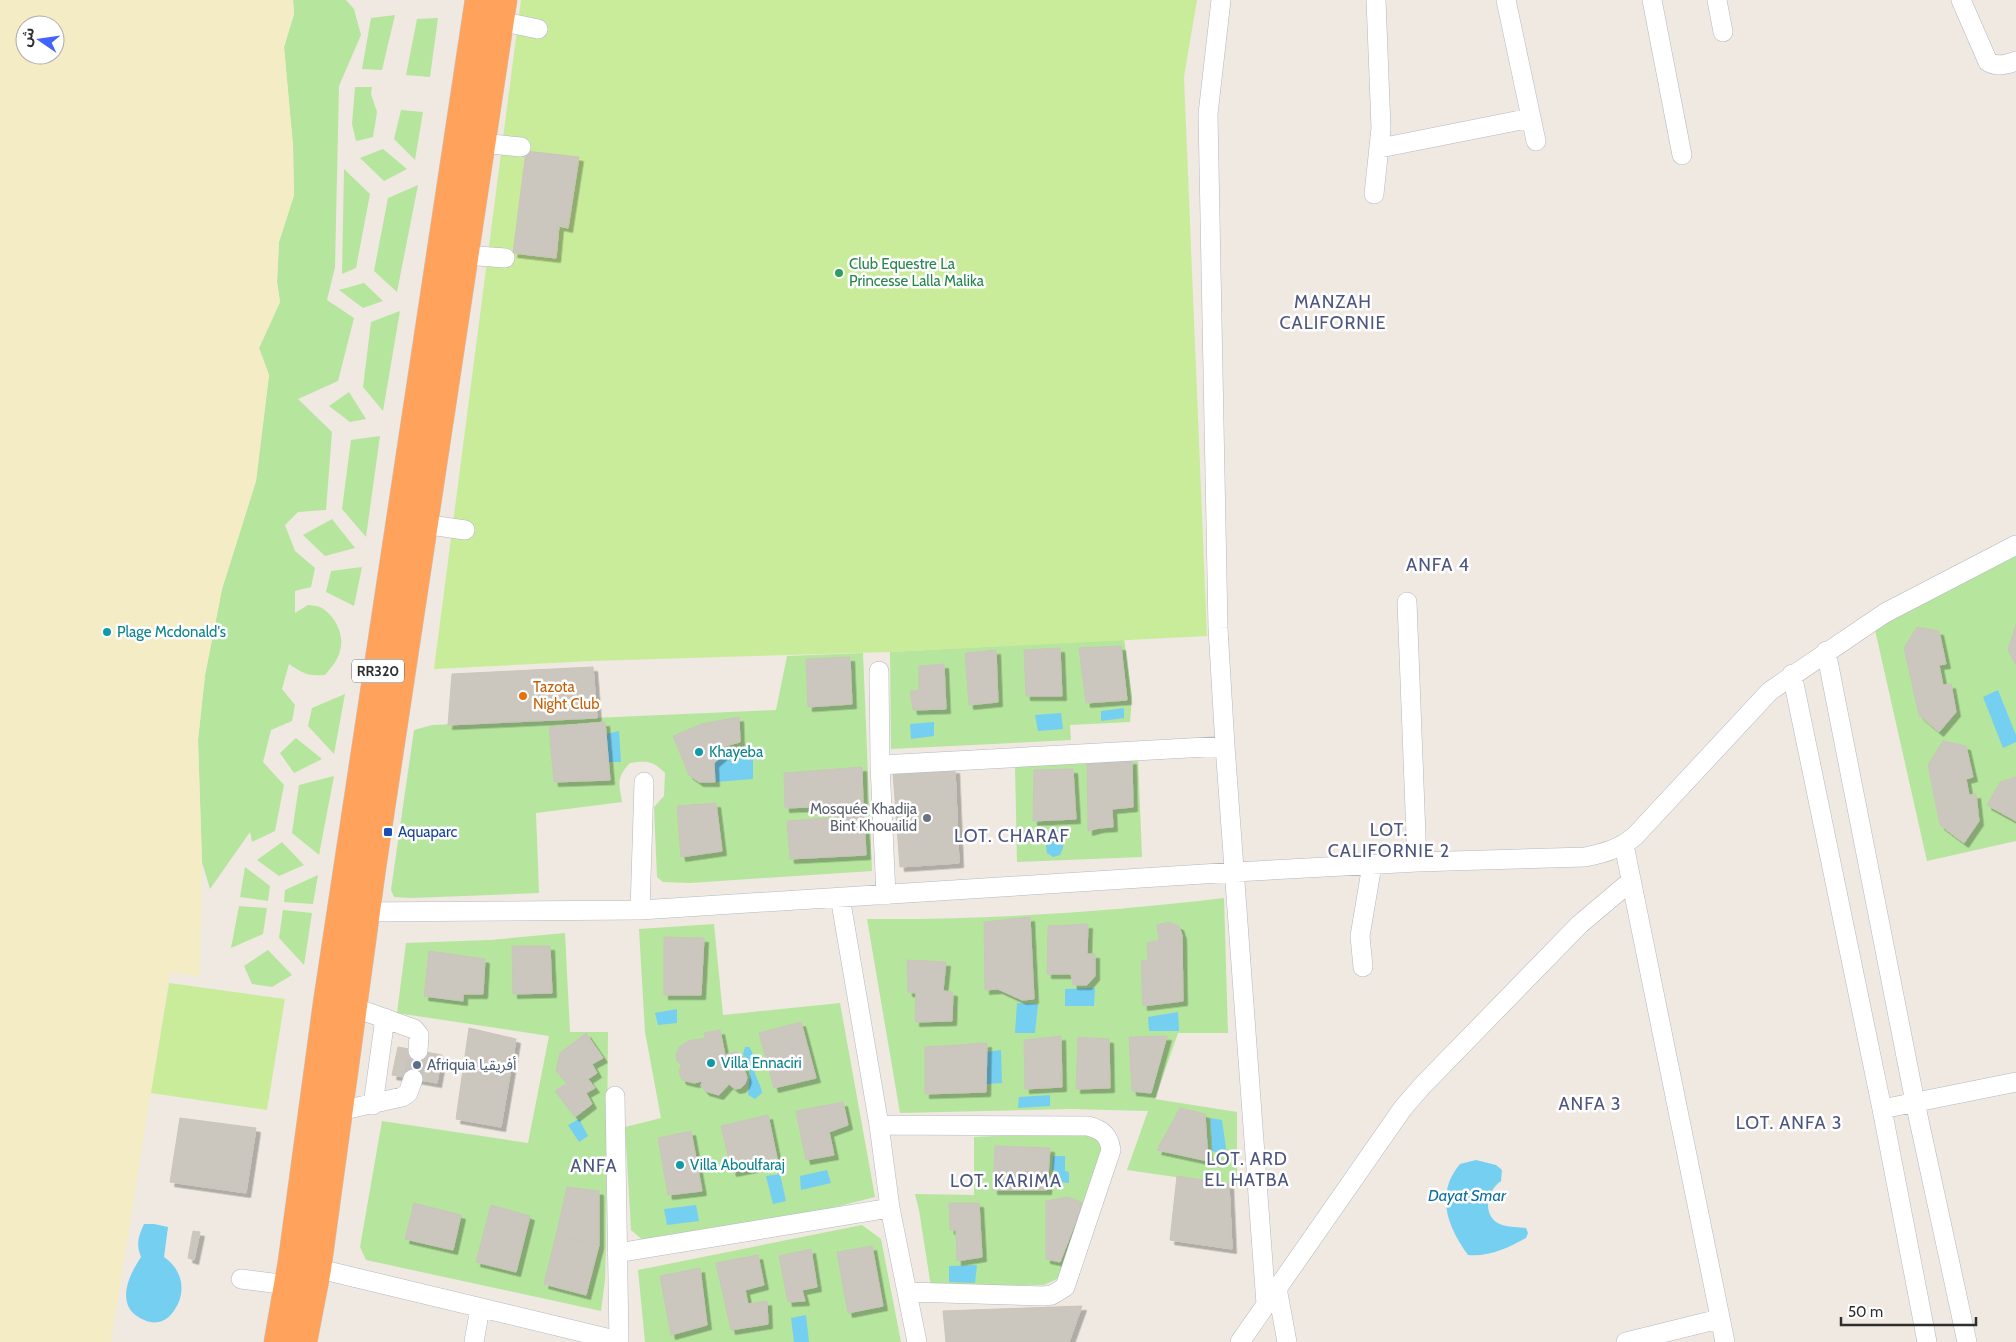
<svg xmlns="http://www.w3.org/2000/svg" width="2016" height="1342" font-family="Cabin,'Noto Sans Arabic',sans-serif">
  <style>
    .green { fill: #b6e59e }
    .sand { fill: #f3ecc5; fill-rule: evenodd }
    .pitch { fill: #c9ec9a }
    .water { fill: #75cff0 }
    .building { fill: #cbc7bf; stroke: #cbc5ba; filter: url(#shadow) }
    .lines { fill: none; stroke-linecap: round; stroke-linejoin: round }
    .minor-tunnel { stroke: #c8c4bd; stroke-width: 19; stroke-dasharray: 19 9; stroke-linecap: butt }
    .minor-casing { stroke: #b4b7c1; stroke-width: 20 }
    .highway-casing { stroke: #c9c9c9; stroke-width: 29 }
    .minor { stroke: #fff; stroke-width: 19 }
    .highway { stroke: #ffa35c; stroke-width: 28 }
    .leisure-dot { fill: #2e9e5b; stroke: #fff; stroke-width: 2 }
    .culture-dot { fill: #0f9aa8; stroke: #fff; stroke-width: 2 }
    .food-dot { fill: #e8710a; stroke: #fff; stroke-width: 2 }
    .worship-dot { fill: #6b7280; stroke: #fff; stroke-width: 2 }
    .transit-dot { fill: #1a4fb4; stroke: #fff; stroke-width: 2 }
    .service-dot { fill: #5c6f8a; stroke: #fff; stroke-width: 2 }
    .labels { text-anchor: middle; dominant-baseline: central; stroke-width: 5; stroke-linejoin: round; paint-order: stroke }
    .shield { fill: #fff; stroke: #6d6d6d; stroke-width: 1 }
    .shield-label { font-size: 14px; font-weight: bold; fill: #2e2e2e }
    .leisure-label { font-size: 15px; fill: #27864d; stroke: #fff; text-anchor: start }
    .culture-label { font-size: 15px; fill: #0d838f; stroke: #fff; text-anchor: start }
    .food-label { font-size: 15px; fill: #c56008; stroke: #fff; text-anchor: start }
    .worship-label { font-size: 15px; fill: #5b616d; stroke: #fff; text-anchor: end }
    .transit-label { font-size: 15px; fill: #164399; stroke: #fff; text-anchor: start }
    .service-label { font-size: 15px; fill: #4e5e75; stroke: #fff; text-anchor: start }
    .water-label { font-size: 16px; font-style: italic; fill: #0d6fa3; stroke: #fff }
    .quarter-label { font-size: 18px; letter-spacing: 1px; fill: #4d5680; stroke: #fff }
  </style>
  <defs>
    <filter id="shadow"><feDropShadow dx="4.5" dy="4.5" stdDeviation="0" flood-color="#0004"/></filter>
  </defs>
  <rect width="100%" height="100%" fill="#efe9e1"/>
  <path class="green" d="M293,0h53l8,9 7,26 -22,51 -4,181 -8,33 27,18 -16,63 -40,18 34,33 -6,78 -28,2 -13,13 10,26 20,17 -4,19 -16,4v22l13,-8c4,0 9,1 12,2 15,8 25,28 20,44 -2,9 -9,17 -15,24 -18,1 -21,-1 -36,-11l-7,25 13,16 -3,16 -21,9 -8,32 21,23 -9,46 -23,11 -2,-10 -40,57 -8,-27 -4,-122 7,-65 17,-86 34,-108 13,-106 -10,-27 21,-46 -3,-20 2,-40 15,-47 -1,-49 -9,-99 10,-33z
    M395,15l-13,55 -20,-1 9,-51z
    M438,18l-8,59 -24,-2 11,-56z
    M355,87h17l-1,7 6,18 -4,25 -17,4 -4,-17z
    M401,110l22,2 -8,48 -21,-21z
    M383,149l24,20 -23,12 -24,-23z
    M344,169l26,25 -14,74 -14,6z
    M418,185l-21,107 -23,-21 14,-73z
    M364,283l19,18 -20,7 -24,-18z
    M400,311l-17,100 -20,-24 8,-65z
    M349,392l17,27 -16,3 -21,-16z
    M380,436l-14,101 -24,-28 9,-69z
    M332,519l23,29 -30,8 -22,-21z
    M2016,545v296l-89,20 -54,-240z
    M362,567l-8,39 -28,-14 5,-21z
    M1124,639l8,57 -2,26 -60,3 1,15 -180,9 -1,-97z
    M863,653l9,218 -182,12 -27,-1 -6,-5 -3,-70 10,-11 1,-23c-13,-13 -18,-12 -35,-10 -14,15 -11,20 -8,39l-86,11 3,80 -128,5 -17,-1 -3,-7 23,-160 18,-5 344,-15 11,-54z
    M345,694l-11,60 -26,-28 4,-18z
    M296,738l26,21 -28,14 -14,-20z
    M1138,757l4,100 -125,5 -2,-97z
    M334,776l-15,79 -27,-22 7,-48z
    M282,842l22,23 -25,11 -22,-16z
    M245,867l25,19 -2,15 -28,-4z
    M318,875l-5,29 -29,-2 1,-12z
    M1224,898l4,135h-50l-23,66 82,13v74l-110,-16 21,-59 -77,-2 -171,4 -33,-194c119,1 239,-7 357,-21z
    M239,906l28,2 -4,26 -32,14z
    M283,910l29,3 -8,52 -25,-27z
    M714,924l9,91 117,-12 35,194 -75,19 -156,25 -13,-11 -6,-103 36,-9 -16,-86 -6,-103z
    M565,933l5,99h38l-2,210 -1,38 -4,31 -235,-51 -6,-13 22,-126 146,22 21,-107 -152,-23 9,-70 84,-3z
    M268,950l24,25 -20,12 -20,-3 -8,-18z
    M1088,1132l17,14 -46,132 -15,7 -113,2 -12,-77 -4,-16 59,1v-58z
    M862,1225l19,14 20,103h-256l-7,-72z"/>
  <path class="sand" d="M0,0h293l1,14 -10,33 9,99 1,49 -15,47 -2,40 3,20 -21,46 10,27 -13,106 -34,108 -17,86 -7,65 4,122 -2,114 -30,-3 -59,369h-111zM25,25h30v30h-30z"/>
  <path class="pitch" d="M521,0h676l-13,77 23,559 -317,16 -299,9 -157,8z
    M169,983l116,16 -18,111 -116,-17z"/>
  <path class="water" d="M1998,690l18,45v7l-13,6 -20,-51z
    M1124,708v10l-23,3v-10z
    M1061,713l2,16 -25,2 -3,-16z
    M934,722v14l-23,3 -1,-15z
    M619,731l2,31h-12l-3,-28z
    M753,756v23l-38,3 -1,-19 5,-4z
    M1053,830h7l4,3c1,9 0,14 -4,22l-7,2 -6,-4 -1,-8z
    M1095,988l-1,18h-29v-17z
    M1017,1003l21,1 -3,29h-20z
    M677,1009v14l-19,2 -3,-12z
    M1178,1012l1,19h-30l-1,-14z
    M745,1047h4c6,7 4,15 5,23 2,9 7,14 8,23l-7,6 -7,-4 2,-21 -7,-20z
    M1001,1050l1,33 -16,1 1,-32z
    M1050,1095v11l-32,2 1,-11z
    M1210,1118l12,2 5,35 -15,-4z
    M579,1119l9,17 -9,6 -11,-17z
    M1053,1156h12v15l4,1v11l-15,-1 1,-12h-3z
    M1476,1160l20,5 6,5 -1,11c-16,11 -19,37 1,44 7,2 16,2 24,3l2,5 -2,5c-18,10 -37,19 -58,17 -21,-29 -33,-61 -8,-91z
    M827,1170l4,13 -30,7 -1,-14z
    M780,1174l6,27 -13,3 -7,-28z
    M696,1205l3,16 -32,4 -3,-16z
    M144,1224h10l14,3 -4,30c16,11 22,29 14,47 -4,7 -8,14 -16,17 -8,3 -15,1 -22,-3 -25,-14 -11,-43 1,-61 -5,-13 -3,-20 3,-33z
    M977,1265l-2,18 -26,-1v-16z
    M806,1315l3,27h-15l-3,-24z"/>
  <path class="building" d="M526,151l53,6 -11,71 -9,-2 -3,32 -43,-5z
    M2016,624v41l-8,-15z
    M1917,627l22,4 7,33 -7,1 4,20 8,-1 5,28 -17,20 -20,-17 -15,-67z
    M1121,646l6,54 -41,3 -7,-55z
    M1060,648l2,48h-36l-2,-46z
    M996,650l2,52 -29,3 -4,-52z
    M850,657l2,47 -44,3 -2,-48z
    M944,664l2,45 -33,1 -3,-19 9,-1v-24z
    M593,667l4,51 -149,7 4,-51z
    M739,717l1,25 -26,7 9,6 -9,8 1,19h-16l-10,-7 -16,-39 28,-12z
    M605,722l5,58 -56,2 -5,-55z
    M1943,741l23,5 7,31 -7,2 3,16 7,-1 3,27 -15,22 -24,-18 -12,-60z
    M1132,760l1,47 -21,2 1,18 -14,1 -11,3 -1,-67z
    M862,767l1,38 -78,3 -1,-35z
    M955,769l4,94 -59,4 -7,-94z
    M1073,769l3,50 -43,2 1,-51z
    M2016,777v44l-29,-16 13,-23z
    M716,803l6,48 -41,6 -4,-51z
    M864,815l2,40 -76,4 -3,-38z
    M1030,917l4,82 -12,1 -24,-11 -13,1 -1,-68z
    M1168,922l11,4 3,9 1,66 -40,5 -2,-45h7l-1,-18 12,-3 -2,-15z
    M1088,924l-1,30h8v22l-8,9h-14l-2,-11h-24l1,-48z
    M664,937l40,1 -3,57h-37z
    M512,946h38l2,47 -39,1z
    M429,951l56,8 -2,35h-20v7l-39,-5z
    M907,960l39,2 -3,29 10,1 -1,29 -37,1 1,-29 -8,-1z
    M801,1022l15,56 -42,10 -15,-55z
    M469,1028l47,11 -15,88 -45,-8z
    M720,1030l5,25 12,-4 3,3 7,24 -2,6 -4,4 -6,1 -6,-5 -10,11 -14,-4 -4,-5 1,-5 -8,2 -12,-3 -3,-8 2,-7 -4,-4 -1,-6 3,-8 9,-6 17,-3 -1,-5z
    M586,1033l17,25 -11,6 5,9 -9,6 7,9 -9,5 6,11 -17,13 -20,-26 12,-8 -11,-12 4,-18z
    M1061,1036l1,51 -37,2 -1,-49z
    M1167,1036l-16,57 -19,-2 -3,-54z
    M1078,1037l31,2 1,49 -34,1z
    M987,1043l-1,49 -61,2v-47z
    M398,1047l44,8 -5,28 -45,-8z
    M843,1102l5,23 -19,7 5,23 -28,5 -10,-49z
    M1180,1108l25,6 3,47 -51,-11z
    M768,1115l10,48 -46,9 -11,-46z
    M180,1118l76,10 -10,65 -76,-11z
    M691,1131l11,60 -34,4 -10,-57z
    M995,1146l55,2 -3,42h-54z
    M1177,1176l52,8 3,65 -62,-9z
    M567,1187l32,4v54l-43,-9z
    M1068,1197l15,6 -23,59 -14,-3v-58z
    M414,1203l47,12 -8,35 -48,-11z
    M949,1203h30l3,54 -25,4 -1,-31h-6z
    M491,1205l39,11 -14,56 -40,-10z
    M193,1231l7,1 -6,28 -6,-2z
    M556,1236l43,9 -13,50 -42,-11z
    M872,1246l11,60 -35,7 -11,-61z
    M811,1249l6,38 -15,3 3,11 -17,1 -9,-46z
    M758,1255l6,30 -19,5 3,14 19,-3 1,23 -37,6 -15,-67z
    M700,1268l7,57 -36,10 -11,-59z
    M1082,1306l-13,36h-123l-3,-31z"/>
  <g class="lines">
    <path class="minor-tunnel" d="M413,1079l5,-28"/>
    <defs>
      <path id="minor" d="M1221,0l-13,114 10,514 7,118 41,558
        M1506,0l30,141
        M1652,0l30,155
        M1717,0l6,32
        M1961,0l27,62c9,5 18,3 28,-1
        M500,21l38,8
        M481,143l40,4
        M1380,148l151,-30
        M1374,194l7,-66 -5,-128
        M464,255l41,3
        M423,524l42,6
        M1407,602l10,260
        M1826,651l89,451 52,240
        M879,671l1,94
        M1792,674l90,435 45,233
        M1624,845l101,497
        M886,895l-6,-130 345,-19
        M840,897l39,228 11,83 27,134
        M640,910l4,-128
        M355,912l285,-2 595,-38 182,-10 168,-5c19,-4 35,-8 50,-21l135,-145 115,-78 131,-68
        M1363,967l-3,-31 12,-71
        M353,1007l61,22 5,6 -1,16
        M615,1096l4,246
        M373,1105l12,-87
        M1882,1109l134,-27
        M339,1111l63,-14 6,-4 5,-14
        M879,1125l209,1c15,4 21,10 23,24l-46,137 -13,8 -8,1 -135,-4
        M617,1253l273,-45
        M307,1266l312,75
        M241,1279l47,6
        M1277,1288l10,54
        M474,1342l6,-34
        M1240,1342l163,-234 20,-23 157,-161 51,-43
        M1626,1342l93,-23"/>
      <path id="highway" d="M278,1342l14,-80 35,-258 152,-1004
        M303,1342l14,-73 55,-402 131,-867"/>
    </defs>
    <use href="#minor" class="minor-casing"/>
    <use href="#highway" class="highway-casing"/>
    <use href="#minor" class="minor"/>
    <use href="#highway" class="highway"/>
  </g>
  <circle class="leisure-dot" cx="839" cy="273" r="5"/>
  <g class="culture-dot">
    <circle cx="107" cy="632" r="5"/>
    <circle cx="699" cy="752" r="5"/>
    <circle cx="711" cy="1063" r="5"/>
    <circle cx="680" cy="1165" r="5"/>
  </g>
  <circle class="food-dot" cx="523" cy="696" r="5"/>
  <circle class="worship-dot" cx="927" cy="818" r="5"/>
  <rect class="transit-dot" x="383" y="827" width="10" height="10" rx="2.5"/>
  <circle class="service-dot" cx="417" cy="1065" r="5"/>
  <g class="labels">
    <rect class="shield" x="352" y="659.5" width="52" height="23" rx="4"/>
    <g class="shield-label">
      <text x="378" y="671">RR320</text>
    </g>
    <g class="leisure-label">
      <text x="849" y="264">Club Equestre La<tspan x="849" dy="17">Princesse Lalla Malika</tspan></text>
    </g>
    <g class="culture-label">
      <text x="117" y="632">Plage Mcdonald's</text>
      <text x="709" y="752">Khayeba</text>
      <text x="721" y="1063">Villa Ennaciri</text>
      <text x="690" y="1165">Villa Aboulfaraj</text>
    </g>
    <g class="food-label">
      <text x="533" y="687">Tazota<tspan x="533" dy="17">Night Club</tspan></text>
    </g>
    <g class="worship-label">
      <text x="917" y="809">Mosquée Khadija<tspan x="917" dy="17">Bint Khouailid</tspan></text>
    </g>
    <g class="transit-label">
      <text x="398" y="832">Aquaparc</text>
    </g>
    <g class="service-label">
      <text x="427" y="1065">Afriquia أفريقيا</text>
    </g>
    <g class="water-label">
      <text x="1467" y="1195">Dayat Smar</text>
    </g>
    <g class="quarter-label">
      <text x="1333" y="302">MANZAH<tspan x="1333" dy="21">CALIFORNIE</tspan></text>
      <text x="1438" y="565">ANFA 4</text>
      <text x="1389" y="830">LOT.<tspan x="1389" dy="21">CALIFORNIE 2</tspan></text>
      <text x="1012" y="836">LOT. CHARAF</text>
      <text x="1590" y="1104">ANFA 3</text>
      <text x="1789" y="1123">LOT. ANFA 3</text>
      <text x="1247" y="1159">LOT. ARD<tspan x="1247" dy="21">EL HATBA</tspan></text>
      <text x="594" y="1166">ANFA</text>
      <text x="1006" y="1181">LOT. KARIMA</text>
    </g>
  </g>
  <g transform="translate(40 40) rotate(283)"><circle r="24" fill="#ffffff" stroke="#ababab"/>
  <path d="M0-4L9 19L0 12L-9 19Z" fill="#4264fb"/>
  <text y="-8" font-size="14" font-weight="bold" text-anchor="middle" fill="#2e2e2e">ش</text>
  </g>
  <path d="M1841 1317v8h135v-8" fill="none" stroke="#2e2e2e" stroke-width="2.5"/>
  <text x="1848" y="1317" font-size="15" fill="#2e2e2e" stroke="#ffffff" stroke-width="4" paint-order="stroke">50 m</text>
</svg>
